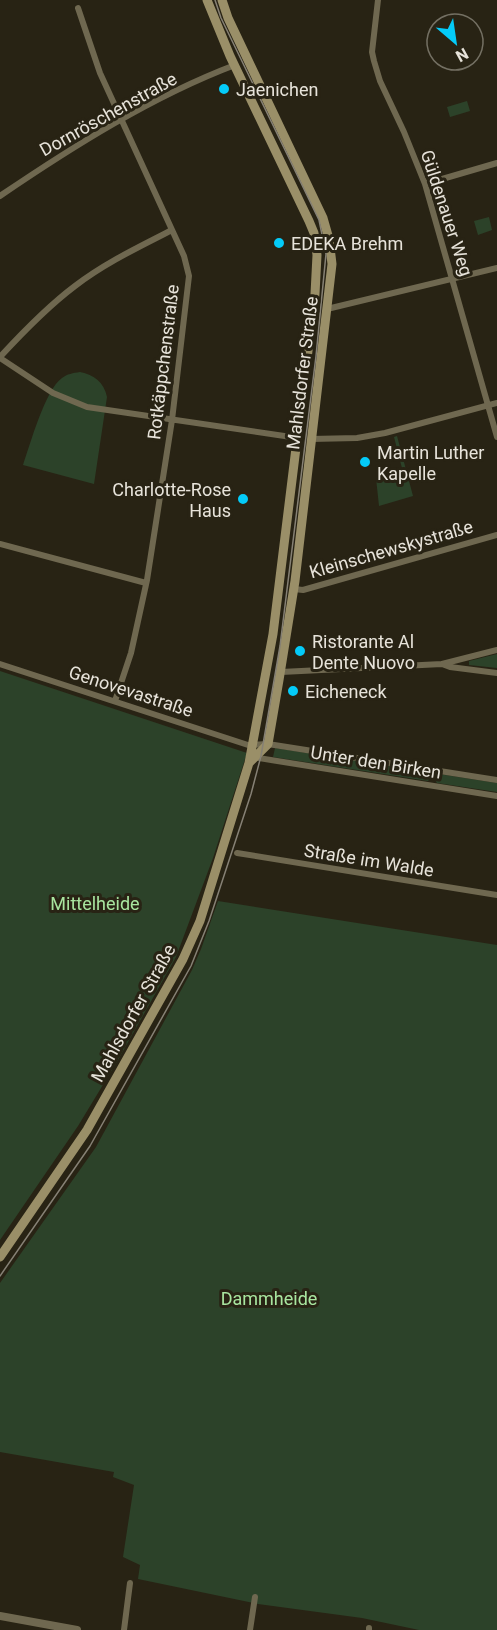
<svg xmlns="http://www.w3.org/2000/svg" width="497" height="1630" font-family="Roboto,sans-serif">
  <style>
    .green { fill: #2c4229 }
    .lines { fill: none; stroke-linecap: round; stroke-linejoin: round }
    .minor { stroke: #6f6850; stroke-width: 6 }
    .tertiary { stroke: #6f6850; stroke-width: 8 }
    .secondary { stroke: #9a8f68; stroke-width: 9 }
    .tram { stroke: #868175; stroke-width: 1.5 }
    .poi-dot { fill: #04cbf9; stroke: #282314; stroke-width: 2 }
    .labels { text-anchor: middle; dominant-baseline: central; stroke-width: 6; stroke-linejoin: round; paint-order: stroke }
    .poi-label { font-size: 18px; fill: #e7e3da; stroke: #282314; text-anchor: start }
    .street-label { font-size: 18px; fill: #e7e3da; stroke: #282314 }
    .park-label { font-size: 18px; fill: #a8e59f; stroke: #282314 }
  </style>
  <rect width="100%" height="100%" fill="#282314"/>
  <path class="green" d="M467,101l3,10 -20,6 -3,-10z
    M489,217l3,13 -14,5 -4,-14z
    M80,372c14,3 24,10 27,25l-13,87 -71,-19c7,-20 22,-75 39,-87 5,-4 11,-5 18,-6z
    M397,436l16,60 -34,10 -3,-28 27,-6 -9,-35z
    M497,654v14l-28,-3v-4z
    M0,671l247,82 -34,105 -37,99 -58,103 -40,66 -78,114z
    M275,748l154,24 2,5 -3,4 -155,-24z
    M439,774l58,9v9l-60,-9 -2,-3z
    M218,901l279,44v685h-78l-57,-12 -104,-14 -120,-25 2,-14 -17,-8 11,-72 -21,-8 1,-5 -114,-20v-169l96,-136 96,-177 9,-21z"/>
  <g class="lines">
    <path class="minor" d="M378,0l-6,52 2,9 6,20 24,51 21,52 72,253
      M78,8l22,65 84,183 5,20 -17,144 -25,160 -16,73 -16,48
      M425,184l72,-21
      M0,196c72,-49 153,-100 235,-131
      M327,309l170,-41
      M0,357c23,-25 47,-50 75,-71 30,-23 64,-39 97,-56
      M0,358l53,35 34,14 211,31
      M311,439l46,-1 28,-5 112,-30
      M0,544l146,39
      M294,589l9,1 194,-55
      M0,664l248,81 20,-1 229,36
      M442,664l55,-14
      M281,672l161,-8 8,3 47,6
      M252,757l245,39
      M237,853l260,42
      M124,1630l6,-47
      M250,1630l5,-33
      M369,1630v-2"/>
    <path class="tertiary" d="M0,1616l77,14"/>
    <path class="secondary" d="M222,0l6,18 95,200 6,21 3,25 -37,317 -16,99 -11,64 -19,19
      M0,1257l87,-127 96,-171 17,-38 49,-158 24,-129 42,-340 2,-39 -3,-22 -5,-12 -79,-165 -23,-56"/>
    <path class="tram" d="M0,1276l90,-130 101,-180 18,-45 42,-127 10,-38 19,-110 36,-290 10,-102 -7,-34 -98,-202 -6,-18"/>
  </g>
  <g class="poi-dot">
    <circle cx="224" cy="89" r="6"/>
    <circle cx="279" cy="243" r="6"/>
    <circle cx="365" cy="462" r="6"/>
    <circle cx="243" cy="499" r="6"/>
    <circle cx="300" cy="651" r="6"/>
    <circle cx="293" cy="691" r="6"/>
  </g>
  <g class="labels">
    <g class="poi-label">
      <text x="236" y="89">Jaenichen</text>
      <text x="291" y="243">EDEKA Brehm</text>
      <text x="377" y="452">Martin Luther<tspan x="377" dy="21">Kapelle</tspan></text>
      <text x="231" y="489" text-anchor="end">Charlotte-Rose<tspan x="231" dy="21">Haus</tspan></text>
      <text x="312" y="641">Ristorante Al<tspan x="312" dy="21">Dente Nuovo</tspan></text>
      <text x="305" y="691">Eicheneck</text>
    </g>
    <g class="street-label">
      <text transform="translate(108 114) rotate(-29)">Dornröschenstraße</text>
      <text transform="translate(447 213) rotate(72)">Güldenauer Weg</text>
      <text transform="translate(163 362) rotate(-83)">Rotkäppchenstraße</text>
      <text transform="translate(302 373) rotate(-83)">Mahlsdorfer Straße</text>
      <text transform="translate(391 549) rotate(-16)">Kleinschewskystraße</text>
      <text transform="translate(131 691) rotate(18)">Genovevastraße</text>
      <text transform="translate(376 762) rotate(9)">Unter den Birken</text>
      <text transform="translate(369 860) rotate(9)">Straße im Walde</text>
      <text transform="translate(133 1013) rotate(-61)">Mahlsdorfer Straße</text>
    </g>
    <g class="park-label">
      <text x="95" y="903">Mittelheide</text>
      <text x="269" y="1298">Dammheide</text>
    </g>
  </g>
  <g transform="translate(455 42) rotate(151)"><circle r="28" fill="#282314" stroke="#747063" stroke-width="1.5"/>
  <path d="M0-4.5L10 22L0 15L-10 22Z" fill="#04cbf9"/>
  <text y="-9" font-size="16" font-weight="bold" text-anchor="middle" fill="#e7e3da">N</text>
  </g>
</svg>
